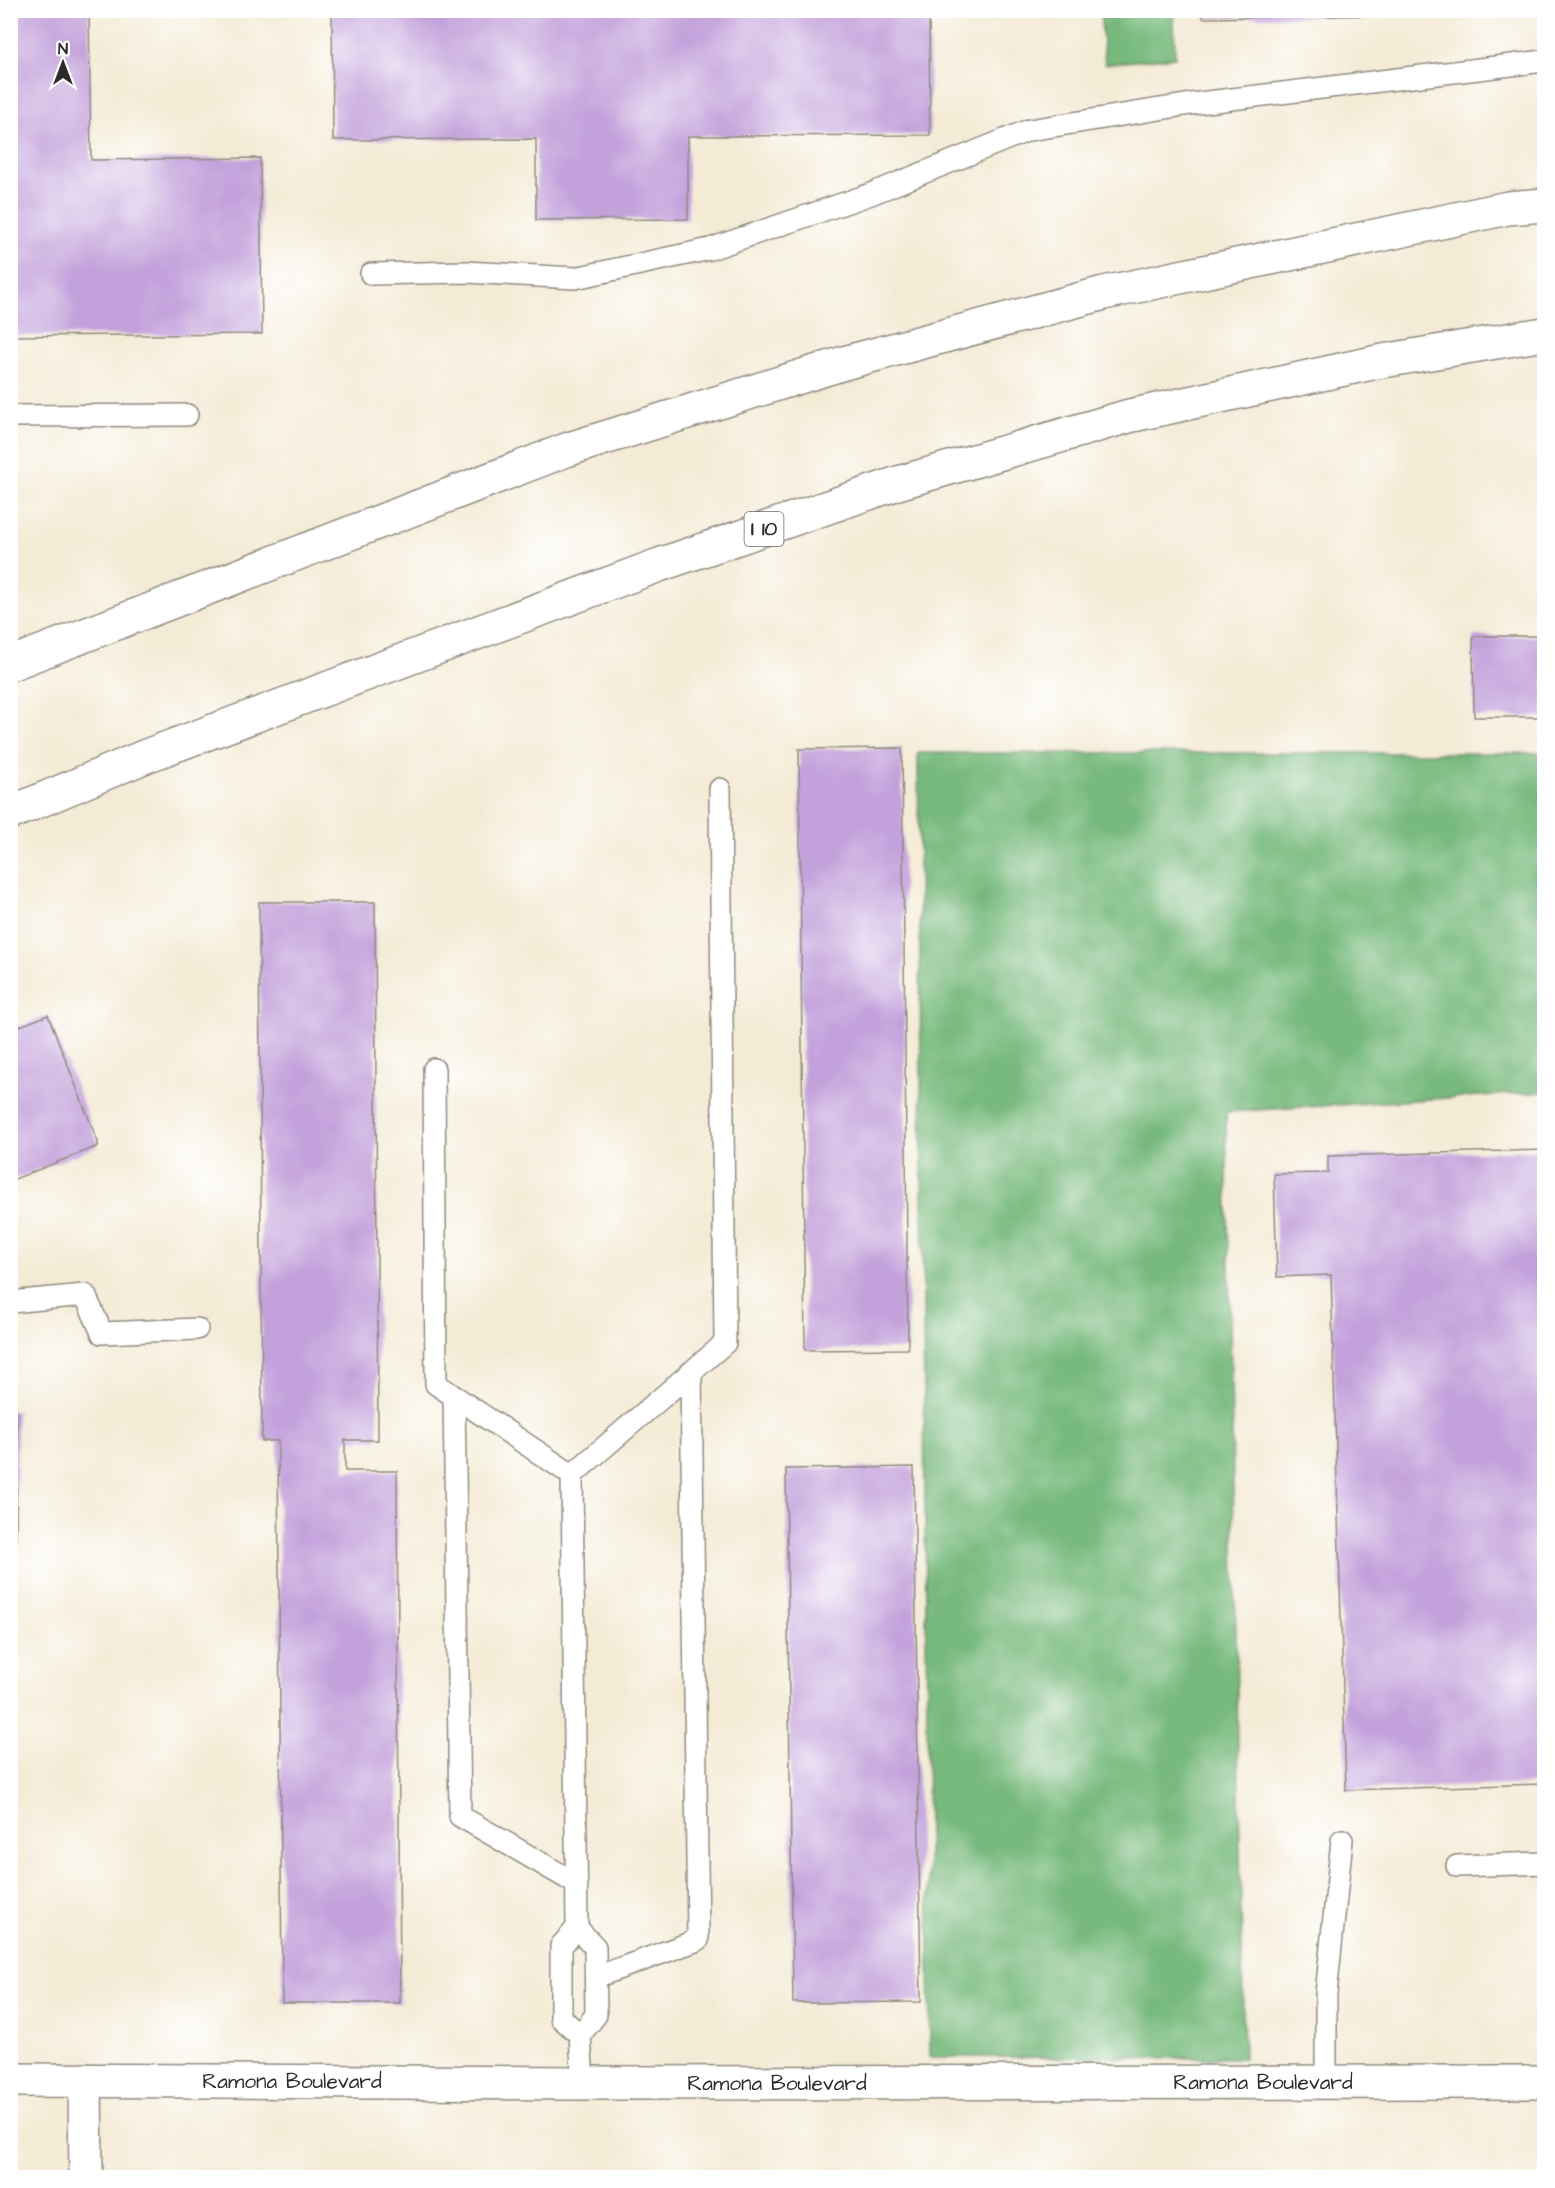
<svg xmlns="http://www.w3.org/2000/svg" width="1555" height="2188" font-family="'Architects Daughter',sans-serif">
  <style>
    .forest { fill: #78ba7d; stroke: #527254; stroke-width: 1.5 }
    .building { fill: #c3a1db }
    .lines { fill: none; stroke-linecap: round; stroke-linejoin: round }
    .service-casing { stroke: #908b80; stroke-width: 24 }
    .minor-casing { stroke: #908b80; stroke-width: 36 }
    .tertiary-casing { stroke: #908b80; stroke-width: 36 }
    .motorway-casing { stroke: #908b80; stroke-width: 36 }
    .service { stroke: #fff; stroke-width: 21 }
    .minor { stroke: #fff; stroke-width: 33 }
    .tertiary { stroke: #fff; stroke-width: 33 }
    .motorway { stroke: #fff; stroke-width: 33 }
    .labels { text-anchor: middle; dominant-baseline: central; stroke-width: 4.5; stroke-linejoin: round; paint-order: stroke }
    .shield { fill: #fff; stroke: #6b6b6b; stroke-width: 1.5 }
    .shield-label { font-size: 20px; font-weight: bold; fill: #2b2b2b }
    .street-label { font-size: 21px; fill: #2b2b2b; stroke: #fff }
  </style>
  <rect width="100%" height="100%" fill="#fff"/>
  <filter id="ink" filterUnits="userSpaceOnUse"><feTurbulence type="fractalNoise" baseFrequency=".0167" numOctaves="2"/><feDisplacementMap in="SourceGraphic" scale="12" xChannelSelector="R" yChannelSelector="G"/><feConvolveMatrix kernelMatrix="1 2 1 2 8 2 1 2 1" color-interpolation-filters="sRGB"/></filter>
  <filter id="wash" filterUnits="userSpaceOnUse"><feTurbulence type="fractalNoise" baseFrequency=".008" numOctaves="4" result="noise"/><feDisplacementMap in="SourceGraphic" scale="24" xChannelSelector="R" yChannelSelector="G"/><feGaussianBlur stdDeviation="1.35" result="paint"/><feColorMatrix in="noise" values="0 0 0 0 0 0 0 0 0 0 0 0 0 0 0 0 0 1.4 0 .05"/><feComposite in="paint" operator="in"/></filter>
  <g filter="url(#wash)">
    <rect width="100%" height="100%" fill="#f4ebd6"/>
    <path class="forest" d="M1100,11h74l1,46 -70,7z
      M918,753h626v339l-318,20 18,946 -314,-1z"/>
    <g id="blocks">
      <path class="building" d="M10,10h79l2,150 169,-2 2,176 -252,2z
        M332,10h597l1,125 -242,1v83l-152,1v-81l-203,1z
        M1202,10h342v3l-341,5z
        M1473,636h71v81h-70z
        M902,748l6,601 -103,1 -6,-601z
        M259,902h116l3,538h-33v31h52l3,532h-118l-4,-562h-16z
        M48,1015l50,127v4l-88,35v-151z
        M1544,1150v634l-198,6 -15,-515 -54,2 -3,-103 54,-1v-17z
        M10,1411h7l-1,142h-6z
        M914,1467l7,535 -128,1 -7,-534z"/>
    </g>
  </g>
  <g filter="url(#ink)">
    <use href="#blocks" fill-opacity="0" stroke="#908b80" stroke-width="1.5"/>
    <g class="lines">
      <defs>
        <path id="service" d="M371,274l94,-2 110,6 135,-29 161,-55 158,-64 162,-26 353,-43
          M10,416l177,-1
          M434,1069l2,315 136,91
          M10,1302l75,-7 17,38 95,-4
          M454,1396l6,420 117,68
          M1457,1866l87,-3
          M577,1928l-5,-453 153,-132 -5,-554
          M596,1977l102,-37 -7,-568
          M580,2035l-19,-17v-72l16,-18 18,19 1,68 -16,20 3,48
          M1326,2082v-88l16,-154"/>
        <path id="minor" d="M85,2080l1,98"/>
        <path id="tertiary" d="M10,2080l573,3 961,-1"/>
        <path id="motorway" d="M10,664l556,-214 278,-87 260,-70 404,-85 36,-3
          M10,813l136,-57 513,-191 239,-82 231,-67 248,-54 167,-28"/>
      </defs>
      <use href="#service" class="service-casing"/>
      <use href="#minor" class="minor-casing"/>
      <use href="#tertiary" class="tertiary-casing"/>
      <use href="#motorway" class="motorway-casing"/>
      <use href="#service" class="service"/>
      <use href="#minor" class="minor"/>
      <use href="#tertiary" class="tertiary"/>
      <use href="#motorway" class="motorway"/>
    </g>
  </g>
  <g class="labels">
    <rect class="shield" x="744.5" y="512" width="39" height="34" rx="4.5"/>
    <g class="shield-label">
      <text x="764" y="529">I 10</text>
    </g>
    <g class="street-label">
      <text x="292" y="2081">Ramona Boulevard</text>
      <text x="1263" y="2082">Ramona Boulevard</text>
      <text x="777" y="2083">Ramona Boulevard</text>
    </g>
  </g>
  <rect width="1555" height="2188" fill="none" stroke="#fff" stroke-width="36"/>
  <g transform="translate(63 63)" stroke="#ffffff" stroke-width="4.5" paint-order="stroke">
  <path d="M0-4.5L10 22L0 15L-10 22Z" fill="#2b2b2b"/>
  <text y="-9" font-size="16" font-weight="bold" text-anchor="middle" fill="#2b2b2b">N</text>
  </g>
</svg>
